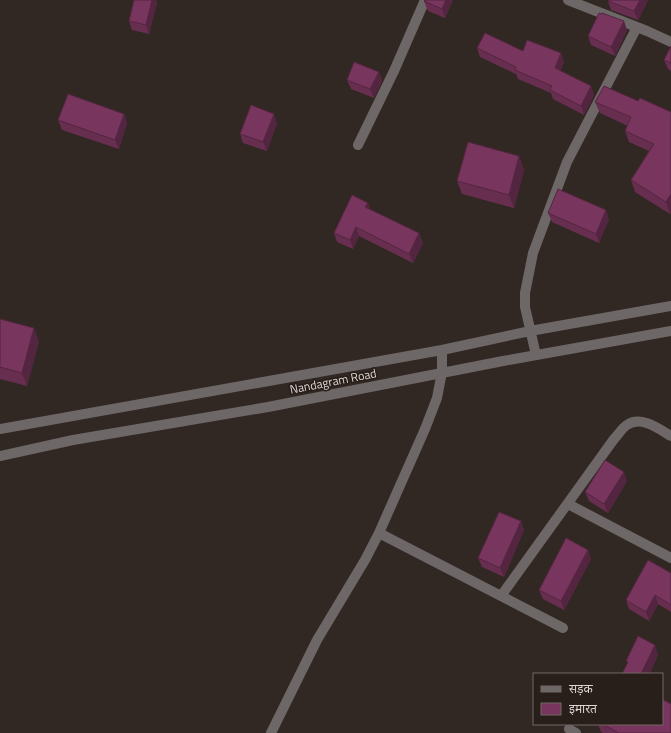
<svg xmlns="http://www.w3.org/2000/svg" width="671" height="733" font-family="'Titillium Web','Noto Sans Devanagari',sans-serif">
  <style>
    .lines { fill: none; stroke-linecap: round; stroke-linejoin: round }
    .minor { stroke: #6e6767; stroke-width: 10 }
    .wall { fill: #672e50 }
    .shaded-wall { fill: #542541 }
    .building { fill: #78355d; stroke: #542541 }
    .labels { text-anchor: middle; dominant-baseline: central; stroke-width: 3.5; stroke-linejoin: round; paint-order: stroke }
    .street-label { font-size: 12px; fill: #ddd6d3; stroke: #281e1a }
  </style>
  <rect width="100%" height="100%" fill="#322823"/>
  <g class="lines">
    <path class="minor" d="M568,0l79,31 24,11
      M358,145l36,-74 31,-71
      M536,355l-11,-48v-14l8,-40 34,-91 70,-135
      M0,429l442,-79 88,-19 141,-25
      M0,456l73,-16 195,-33 235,-46 168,-30
      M568,504l103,54
      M379,533l184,95
      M501,596l113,-157c4,-4 8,-11 13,-14 14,-10 32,4 44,11
      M569,729l7,4
      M271,733l46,-93 48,-80 14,-27 46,-104 12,-31 5,-26v-22"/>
  </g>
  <path class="wall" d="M134,0h22l1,3 -8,31 -17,-4 -3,-9z
    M453,0l-8,18 -17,-7 -4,-10z
    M648,0l-10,20 -27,-10 -3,-9z
    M627,30l-12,26 -24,-11 -3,-9z
    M671,46v25l-3,-2 -4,-9z
    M477,48l84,5 3,9 -4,9 34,24 -10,20 -31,-16 -2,-6 -33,-14 -2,-5 -36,-17z
    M379,72l3,9 -8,17 -23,-9 -4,-9z
    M638,101l33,11v100l-1,2 -35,-22 -4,-12 18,-29 -20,-9 -4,-11 3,-5 -28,-13 -5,-11z
    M124,114l3,9 -8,26 -57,-19 -4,-10z
    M277,123l-10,28 -24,-8 -3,-9z
    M519,156l5,14 -10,38 -52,-14 -5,-13z
    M368,203l2,7 49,23 4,10 -10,20 -54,-27 -6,13 -16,-7 -3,-9z
    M548,213l61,6 -10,24 -47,-21z
    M0,319l39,22 -12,45 -27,-7z
    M627,481l-19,32 -19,-12 -4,-9z
    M521,521l3,9 -20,47 -22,-10 -4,-9z
    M588,550l3,9 -27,51 -21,-11 -4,-9z
    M671,573v39l-13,-8 -9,17 -20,-12 -3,-9z
    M598,724h64l9,9h-68l-2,-1z"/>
  <path class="shaded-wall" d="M152,0h4l1,3 -8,31 -3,-9z
    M446,0h7l-8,18 -3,-9z
    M640,0h8l-10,20 -4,-9z
    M624,21l3,9 -12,26 -4,-9z
    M561,53l3,9 -6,15 -3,-9z
    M379,72l3,9 -8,17 -4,-9z
    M591,86l3,9 -10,20 -3,-9z
    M124,114l3,9 -8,26 -4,-9z
    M274,114l3,9 -10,28 -4,-9z
    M519,156l5,14 -10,38 -5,-13z
    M671,194v18l-1,2 -4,-12z
    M368,203l3,9 -6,-5z
    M606,210l3,9 -10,24 -3,-9z
    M356,227l3,9 -6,13 -3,-9z
    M419,233l4,10 -10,20 -4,-9z
    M34,328l5,13 -12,45 -5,-13z
    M624,472l3,9 -19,32 -4,-9z
    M521,521l3,9 -20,47 -4,-9z
    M588,550l3,9 -27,51 -3,-9z
    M655,595l3,9 -9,17 -3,-9z
    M655,645l3,10 -8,19h-9z"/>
  <path class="building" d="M134,0h18l-6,25 -17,-4z
    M425,0h21l-4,9 -18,-8z
    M609,0h31l-6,11 -26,-10z
    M599,13l3,1v-1l22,8 -13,26 -23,-11z
    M485,33l38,18 4,-11 34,13 -6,15 36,18 -10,20 -31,-16 2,-4 -37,-16 1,-3 -39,-19z
    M671,46v17l-7,-3z
    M354,62l25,10 -9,17 -23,-9z
    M604,86l34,15 2,-3 31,14v82l-5,8 -35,-22 23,-36 -29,-13 6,-14 -36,-15z
    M68,94l56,20 -9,26 -57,-20z
    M251,105l23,9 -11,28 -23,-8z
    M468,142l51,14 -10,39 -52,-14z
    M558,189l48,21 -10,24 -48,-21z
    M352,195l16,8 -3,4 54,26 -10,21 -53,-27 -6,13 -16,-7z
    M0,319l34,9 -12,45 -22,-6z
    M605,460l19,12 -20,32 -19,-12z
    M499,512l22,9 -21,47 -22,-10z
    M566,538l22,12 -27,51 -22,-11z
    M648,560l23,13v32l-16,-10 -9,17 -20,-12z
    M638,636l17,9 -14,29h-19l6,-12 -2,-1z
    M662,699l9,5v29h-52l-17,-9h60z"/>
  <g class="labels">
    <g class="street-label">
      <text transform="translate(333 381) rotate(-11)">Nandagram Road</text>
    </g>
  </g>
  <rect x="533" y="673" width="130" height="52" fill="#281e1a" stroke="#706864"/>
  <rect x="541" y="686" width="20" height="6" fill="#6e6767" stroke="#706864"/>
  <text x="569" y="693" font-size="12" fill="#ddd6d3">सड़क</text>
  <rect x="541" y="703" width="20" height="12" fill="#78355d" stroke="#706864"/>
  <text x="569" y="713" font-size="12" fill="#ddd6d3">इमारत</text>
</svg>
